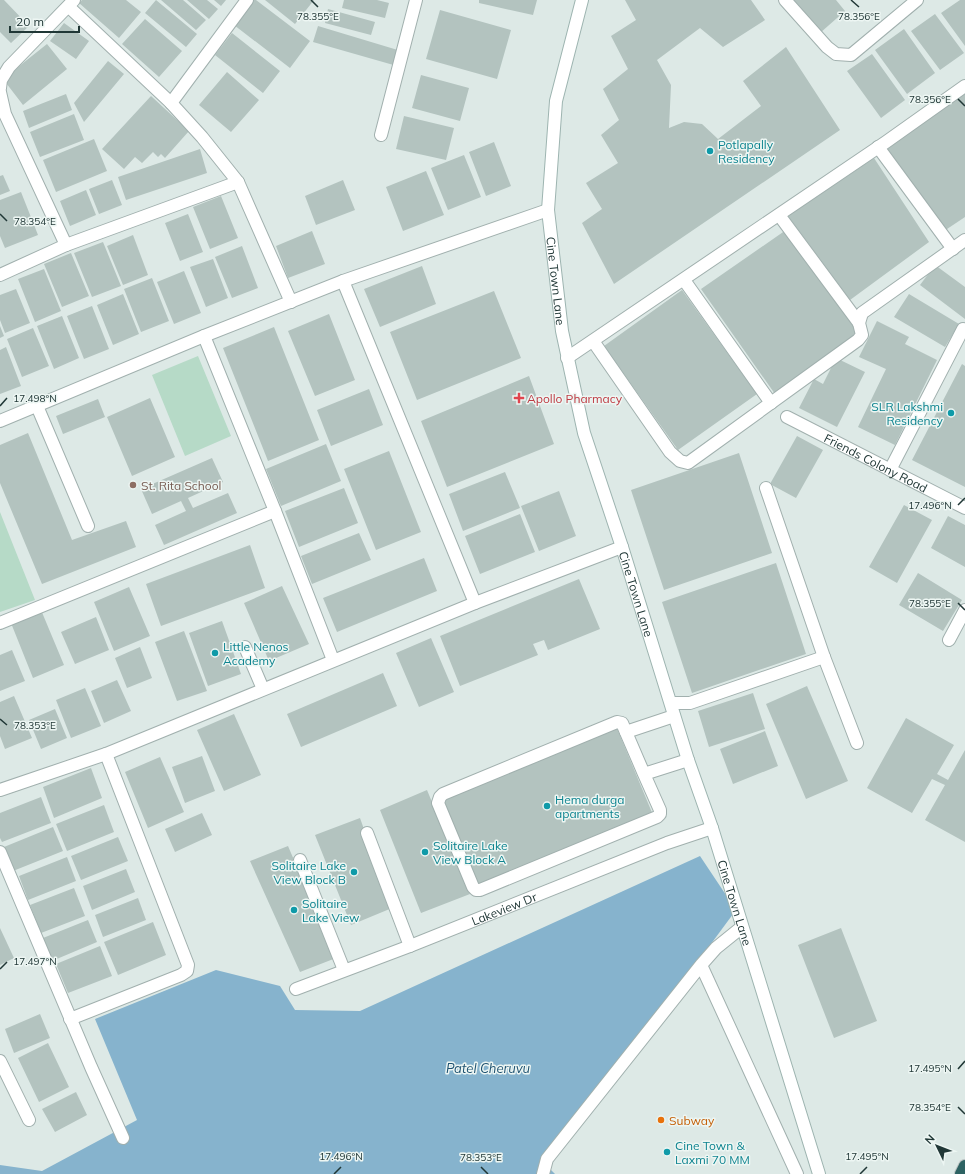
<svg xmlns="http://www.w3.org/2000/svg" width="965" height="1174" font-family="Mulish,sans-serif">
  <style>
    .green { fill: #b6dac7 }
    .water { fill: #86b3cd }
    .building { fill: #b3c3bf }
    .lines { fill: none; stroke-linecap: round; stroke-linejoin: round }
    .lane-casing { stroke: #a1b0ae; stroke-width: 14 }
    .street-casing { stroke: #a1b0ae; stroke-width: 14 }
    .secondary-casing { stroke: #9db4b0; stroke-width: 14 }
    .highway-casing { stroke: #bcc3c3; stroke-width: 14 }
    .lane { stroke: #fff; stroke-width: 12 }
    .street { stroke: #fff; stroke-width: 12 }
    .secondary { stroke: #fff; stroke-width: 12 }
    .highway { stroke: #2d6262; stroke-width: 12 }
    .ticks { fill: none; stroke: #203736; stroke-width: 1.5 }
    .culture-dot { fill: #0f9aa8; stroke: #edf6f3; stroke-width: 1.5 }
    .health-dot { fill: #e0444e; stroke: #edf6f3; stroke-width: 1.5 }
    .education-dot { fill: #8d6e63; stroke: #edf6f3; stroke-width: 1.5 }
    .food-dot { fill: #e8710a; stroke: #edf6f3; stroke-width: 1.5 }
    .labels { text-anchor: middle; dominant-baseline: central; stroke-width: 3; stroke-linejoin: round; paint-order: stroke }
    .culture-label { font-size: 12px; fill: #0d838f; stroke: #edf6f3; text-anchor: start }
    .street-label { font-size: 12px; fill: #203736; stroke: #edf6f3 }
    .health-label { font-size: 12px; fill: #be3a42; stroke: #edf6f3; text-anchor: start }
    .education-label { font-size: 12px; fill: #785e54; stroke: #edf6f3; text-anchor: start }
    .food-label { font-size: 12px; fill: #c56008; stroke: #edf6f3; text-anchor: start }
    .water-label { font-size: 13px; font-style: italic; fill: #1d5170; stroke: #edf6f3 }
    .ticks-label { font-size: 10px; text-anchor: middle; fill: #203736; stroke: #edf6f3; stroke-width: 3; stroke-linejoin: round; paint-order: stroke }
  </style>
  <rect width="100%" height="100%" fill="#dde9e6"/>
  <path class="green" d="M198,356l33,80 -46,20 -33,-81z
    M0,512l35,88 -35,12z"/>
  <path class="water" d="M700,856l36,54 -189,256 8,8h-555v-9l42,6 95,-51 -42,-101 121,-49 64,16 15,24 65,1z"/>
  <path class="building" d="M0,0h4l25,26 -18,17 -11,-11z
    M82,0h44l15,12 -22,26 -40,-35z
    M156,0l41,34 -11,13 -41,-34z
    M161,0h22l23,20 -10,10z
    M187,0h20l11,9 -9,10z
    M214,0h12l-5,6z
    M253,0h3l54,41 -20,27 -56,-43z
    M265,0h49l-19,24z
    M344,0h33l12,3 -4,15 -43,-10z
    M479,0h58l-4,15 -54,-12z
    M625,0h126l14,20 -42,27 -23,-19 -43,32 14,25 -2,43 15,-6 18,2 16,15 43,-33 -18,-25 43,-34 54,83 -226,154 -32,-61 20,-14 -16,-26 32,-20 -17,-28 18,-15 -16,-31 25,-20 -17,-33 25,-16z
    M792,0h44l9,11 -25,22z
    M960,0h5v46l-24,-33z
    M328,9l47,13 -4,13 -46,-12z
    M440,10l71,20 -14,49 -71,-20z
    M935,14l29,39 -24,17 -29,-39z
    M145,19l37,32 -23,26 -37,-33z
    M64,23l25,18 -13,18 -26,-18z
    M318,26l83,25 -4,15 -84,-24z
    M904,29l31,44 -28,21 -32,-44z
    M232,33l48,38 -17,22 -48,-38z
    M47,44l20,25 -44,36 -20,-26z
    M872,54l33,46 -24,18 -34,-47z
    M108,61l16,13 -40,48 -10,-19z
    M227,72l32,28 -28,32 -32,-27z
    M421,75l48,13 -9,33 -48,-13z
    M965,90v127l-21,14 -58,-81z
    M66,94l6,16 -43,18 -6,-17z
    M151,96l38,35 -24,27 -4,-4 -3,3 -5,-5 -11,11 -7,-6 -11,12 -22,-20z
    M74,114l10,26 -44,17 -10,-25z
    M404,116l50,12 -8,32 -50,-11z
    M94,139l13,32 -51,21 -13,-32z
    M494,142l17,44 -25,10 -17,-44z
    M200,149l7,24 -81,27 -8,-23z
    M464,155l17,42 -33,13 -17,-42z
    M874,158l55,84 -79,58 -62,-84z
    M426,171l18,44 -41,16 -17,-44z
    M3,175l7,16 -10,4v-19z
    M112,180l10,25 -23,9 -10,-25z
    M343,180l12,30 -39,15 -11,-29z
    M86,190l10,25 -26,11 -10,-25z
    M21,192l17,43 -33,13 -5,-12v-36z
    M221,196l17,42 -28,11 -17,-42z
    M188,214l15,38 -23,9 -15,-38z
    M786,230l74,104 -85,60 -74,-105z
    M312,231l13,33 -37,14 -12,-32z
    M133,235l15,40 -25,10 -16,-39z
    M103,242l18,44 -29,11 -18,-44z
    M242,246l16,42 -26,10 -17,-41z
    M71,253l18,43 -27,11 -18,-43z
    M213,259l15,39 -22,9 -16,-40z
    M935,265l30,22v32l-45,-34z
    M422,266l14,38 -56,23 -16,-38z
    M44,269l17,42 -26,11 -17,-43z
    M184,271l17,42 -27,11 -17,-42z
    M152,278l17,43 -28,11 -17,-43z
    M16,289l14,34 -25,10 -5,-13v-25z
    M682,290l75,104 -79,56 -74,-104z
    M494,291l27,67 -104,42 -27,-68z
    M123,294l16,40 -26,11 -16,-40z
    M909,294l50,30 -14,23 -51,-30z
    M92,306l17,43 -25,10 -17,-43z
    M329,314l26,66 -40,16 -27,-65z
    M62,316l17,42 -25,11 -17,-43z
    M877,321l32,16 -4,7 32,16 -42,85 -37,-18 28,-58 -27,-12z
    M0,326l4,10 -4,2z
    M274,327l45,113 -51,21 -45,-113z
    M33,328l16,38 -27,11 -15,-38z
    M6,347l15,39 -21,8v-44z
    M836,358l29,14 -28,55 -38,-19 15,-29 9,5z
    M962,364l3,2v121l-53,-27z
    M529,376l25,68 -107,43 -26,-66z
    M369,389l14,36 -52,21 -14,-36z
    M150,398l25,59 -43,19 -25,-59z
    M98,399l7,18 -42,17 -7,-18z
    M28,433l44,107 54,-19 10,26 -94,37 -42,-101v-38z
    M797,436l26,14 -27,48 -26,-14z
    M326,444l15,37 -60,25 -15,-37z
    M389,451l32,81 -45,18 -32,-81z
    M739,453l33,100 -108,37 -33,-100z
    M212,458l11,24 -35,16 5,10 35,-15 9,20 -73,32 -9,-20 31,-14 -5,-10 -29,13 -11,-25z
    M505,472l15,36 -57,23 -14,-37z
    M344,488l14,35 -59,24 -14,-36z
    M559,491l17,45 -37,15 -18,-45z
    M904,505l28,15 -35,63 -28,-16z
    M520,514l15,38 -55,22 -15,-38z
    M948,516l17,9v42l-34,-19z
    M359,533l12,27 -59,24 -11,-28z
    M250,545l15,43 -104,38 -15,-42z
    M424,558l13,33 -100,41 -14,-34z
    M776,563l30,91 -114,39 -30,-91z
    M918,573l44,27 -19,31 -44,-26z
    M579,579l21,50 -52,21 -4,-10 -11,4 5,11 -78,31 -20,-50z
    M282,586l27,58 -40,17 -25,-58z
    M129,587l21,49 -36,15 -20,-49z
    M41,610l23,55 -31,13 -22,-55z
    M96,617l13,33 -34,14 -14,-32z
    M222,621l19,53 -33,12 -19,-53z
    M184,631l23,60 -30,10 -22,-59z
    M431,638l23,54 -35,15 -23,-54z
    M140,647l12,31 -25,10 -12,-30z
    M12,650l13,31 -25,10v-36z
    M383,673l14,33 -96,41 -14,-33z
    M117,680l14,31 -27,12 -13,-32z
    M807,686l41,95 -42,18 -40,-95z
    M85,688l16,38 -30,12 -15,-38z
    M753,693l12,36 -56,18 -11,-36z
    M14,696l18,42 -27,11 -5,-13v-34z
    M55,709l12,29 -26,11 -12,-29z
    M234,714l27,61 -37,16 -27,-61z
    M906,718l48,27 -17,29 11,6 17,-30v92l-40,-22 20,-35 -13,-6 -20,34 -45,-25z
    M616,726l37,89 -176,73 -36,-90z
    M765,731l13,35 -45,18 -13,-35z
    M202,756l13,35 -30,12 -13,-36z
    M160,757l24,55 -36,16 -23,-56z
    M91,768l11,30 -48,20 -11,-31z
    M427,790l43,104 -49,19 -41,-103z
    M41,797l10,26 -49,19 -2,-4v-25z
    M104,805l10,27 -47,19 -11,-27z
    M202,813l10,22 -37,17 -10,-23z
    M360,818l32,90 -41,17 -36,-90z
    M53,827l10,24 -50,20 -9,-24z
    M118,837l10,24 -47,19 -10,-24z
    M288,846l48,112 -36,14 -50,-111z
    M67,857l9,24 -48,19 -9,-24z
    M126,869l9,23 -43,18 -9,-24z
    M74,888l11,28 -44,17 -11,-28z
    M138,898l8,22 -43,17 -8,-22z
    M88,920l9,22 -45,19 -9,-23z
    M153,922l13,33 -48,20 -14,-33z
    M0,928l14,30 -14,7z
    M841,928l36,93 -43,17 -36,-93z
    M100,946l12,30 -44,17 -12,-29z
    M40,1014l10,24 -36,15 -9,-24z
    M48,1043l21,44 -30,15 -21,-44z
    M76,1092l11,23 -32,17 -13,-23z"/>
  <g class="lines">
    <defs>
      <path id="lane" d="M37,406l51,120
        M245,647l18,42
        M701,965l96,209
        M543,1174l4,-15 154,-194 15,-17 26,-21"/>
      <g id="street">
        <path d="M785,0l42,47 9,7 15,1 66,-55"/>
        <path d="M69,7l102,96 31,34 36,45 53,120"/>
        <path d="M0,88l1,-8 8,-13 65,-67"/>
        <path d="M0,92l5,22 61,131"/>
        <path d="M171,103l76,-103"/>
        <path d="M381,135l35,-135"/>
        <path d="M878,147l75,102"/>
        <path d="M779,215l80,108"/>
        <path d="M0,275l66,-30 172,-63"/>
        <path d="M684,280l87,123"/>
        <path d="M343,281l132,322"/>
        <path d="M204,336l71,175 58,149"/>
        <path d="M593,341l77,111 10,9 8,2 170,-123 4,-5 -3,-12 3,-10 103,-73"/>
        <path d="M567,358l319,-216 79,-56"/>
        <path id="s1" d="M787,417l178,91"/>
        <path d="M0,421l204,-85 139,-55 205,-71"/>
        <path d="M890,470l73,-141"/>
        <path d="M766,488l58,169 33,86"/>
        <path d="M0,623l275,-112"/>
        <path d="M949,640l16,-30"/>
        <path d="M671,703h19l134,-46"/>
        <path d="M626,732l48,-16"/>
        <path d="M644,774l-22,-51 -5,-1 -174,72 -3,3 -2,6 35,84 3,3h4l177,-73 3,-3v-4l-16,-36 44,-14"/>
        <path d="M0,790l106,-36 369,-151 147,-56"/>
        <path d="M367,833l43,113"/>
        <path d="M0,852l91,215 32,71"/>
        <path d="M300,860l44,110"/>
        <path id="s2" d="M296,989l114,-43 257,-103 45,-15"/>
        <path d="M70,1019l111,-44 6,-4 1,-6 -82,-211"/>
        <path d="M0,1061l29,59"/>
      </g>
      <g id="secondary">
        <path id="s3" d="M582,0l-26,101 -8,109 14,121 22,102 38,114 66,213 24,68 107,346"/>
      </g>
      <path id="highway" d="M961,1174l4,-8"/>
    </defs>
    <use href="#lane" class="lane-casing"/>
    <use href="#street" class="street-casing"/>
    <use href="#secondary" class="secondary-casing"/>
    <use href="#highway" class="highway-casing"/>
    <use href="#lane" class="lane"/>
    <use href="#street" class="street"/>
    <use href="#secondary" class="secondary"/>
    <use href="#highway" class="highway"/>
  </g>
  <path class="ticks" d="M311,0l7,7M851,0l8,7M958,99l7,7M0,214l7,7M0,406l7,-8M958,505l7,-7M958,603l7,7M0,719l7,6M0,969l7,-7M958,1069l7,-8M958,1107l7,7M481,1167l7,7M334,1174l7,-7M860,1174l7,-7"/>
  <g class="culture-dot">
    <circle cx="710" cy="151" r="4"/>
    <circle cx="951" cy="413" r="4"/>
    <circle cx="215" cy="653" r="4"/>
    <circle cx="547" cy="806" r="4"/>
    <circle cx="425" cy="852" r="4"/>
    <circle cx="354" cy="872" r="4"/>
    <circle cx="294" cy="910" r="4"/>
    <circle cx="667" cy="1152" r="4"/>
  </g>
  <path class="health-dot" d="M517 392h4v4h4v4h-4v4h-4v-4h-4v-4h4z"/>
  <circle class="education-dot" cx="133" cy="485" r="4"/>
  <circle class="food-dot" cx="661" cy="1120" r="4"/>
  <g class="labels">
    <g class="culture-label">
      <text x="718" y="144">Potlapally<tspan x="718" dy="14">Residency</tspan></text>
      <text x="943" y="406" text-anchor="end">SLR Lakshmi<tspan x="943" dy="14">Residency</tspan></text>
      <text x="223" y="646">Little Nenos<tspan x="223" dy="14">Academy</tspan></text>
      <text x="555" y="799">Hema durga<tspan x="555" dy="14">apartments</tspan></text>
      <text x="433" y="845">Solitaire Lake<tspan x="433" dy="14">View Block A</tspan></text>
      <text x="346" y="865" text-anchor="end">Solitaire Lake<tspan x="346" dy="14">View Block B</tspan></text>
      <text x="302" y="903">Solitaire<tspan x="302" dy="14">Lake View</tspan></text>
      <text x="675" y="1145">Cine Town &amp;<tspan x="675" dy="14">Laxmi 70 MM</tspan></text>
    </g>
    <g class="street-label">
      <text stroke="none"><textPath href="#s3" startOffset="285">Cine Town Lane</textPath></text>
      <text stroke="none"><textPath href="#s1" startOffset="100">Friends Colony Road</textPath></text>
      <text stroke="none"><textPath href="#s3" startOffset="609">Cine Town Lane</textPath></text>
      <text stroke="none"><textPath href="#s3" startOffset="933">Cine Town Lane</textPath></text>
      <text stroke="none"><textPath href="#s2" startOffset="223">Lakeview Dr</textPath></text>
    </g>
    <g class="health-label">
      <text x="527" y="398">Apollo Pharmacy</text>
    </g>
    <g class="education-label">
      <text x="141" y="485">St. Rita School</text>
    </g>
    <g class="food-label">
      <text x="669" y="1120">Subway</text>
    </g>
    <g class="water-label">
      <text x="488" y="1068">Patel Cheruvu</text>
    </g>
  </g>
  <g class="ticks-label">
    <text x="318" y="20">78.355°E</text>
    <text x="859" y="20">78.356°E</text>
    <text x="930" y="103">78.356°E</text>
    <text x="35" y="225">78.354°E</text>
    <text x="35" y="402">17.498°N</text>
    <text x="930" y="509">17.496°N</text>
    <text x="930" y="607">78.355°E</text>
    <text x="35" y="729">78.353°E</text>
    <text x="35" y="965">17.497°N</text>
    <text x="930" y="1072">17.495°N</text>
    <text x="930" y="1111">78.354°E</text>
    <text x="341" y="1160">17.496°N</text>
    <text x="867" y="1160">17.495°N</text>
    <text x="481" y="1161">78.353°E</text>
  </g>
  <g transform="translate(937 1146) rotate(313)" stroke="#edf6f3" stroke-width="3" paint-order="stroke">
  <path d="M0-3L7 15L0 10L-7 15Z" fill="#203736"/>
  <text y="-6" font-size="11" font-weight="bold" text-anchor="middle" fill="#203736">N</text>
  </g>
  <path d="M10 26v6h69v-6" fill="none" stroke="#203736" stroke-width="2"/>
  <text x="16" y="26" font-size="12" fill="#203736" stroke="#edf6f3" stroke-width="3" paint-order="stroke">20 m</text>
</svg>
